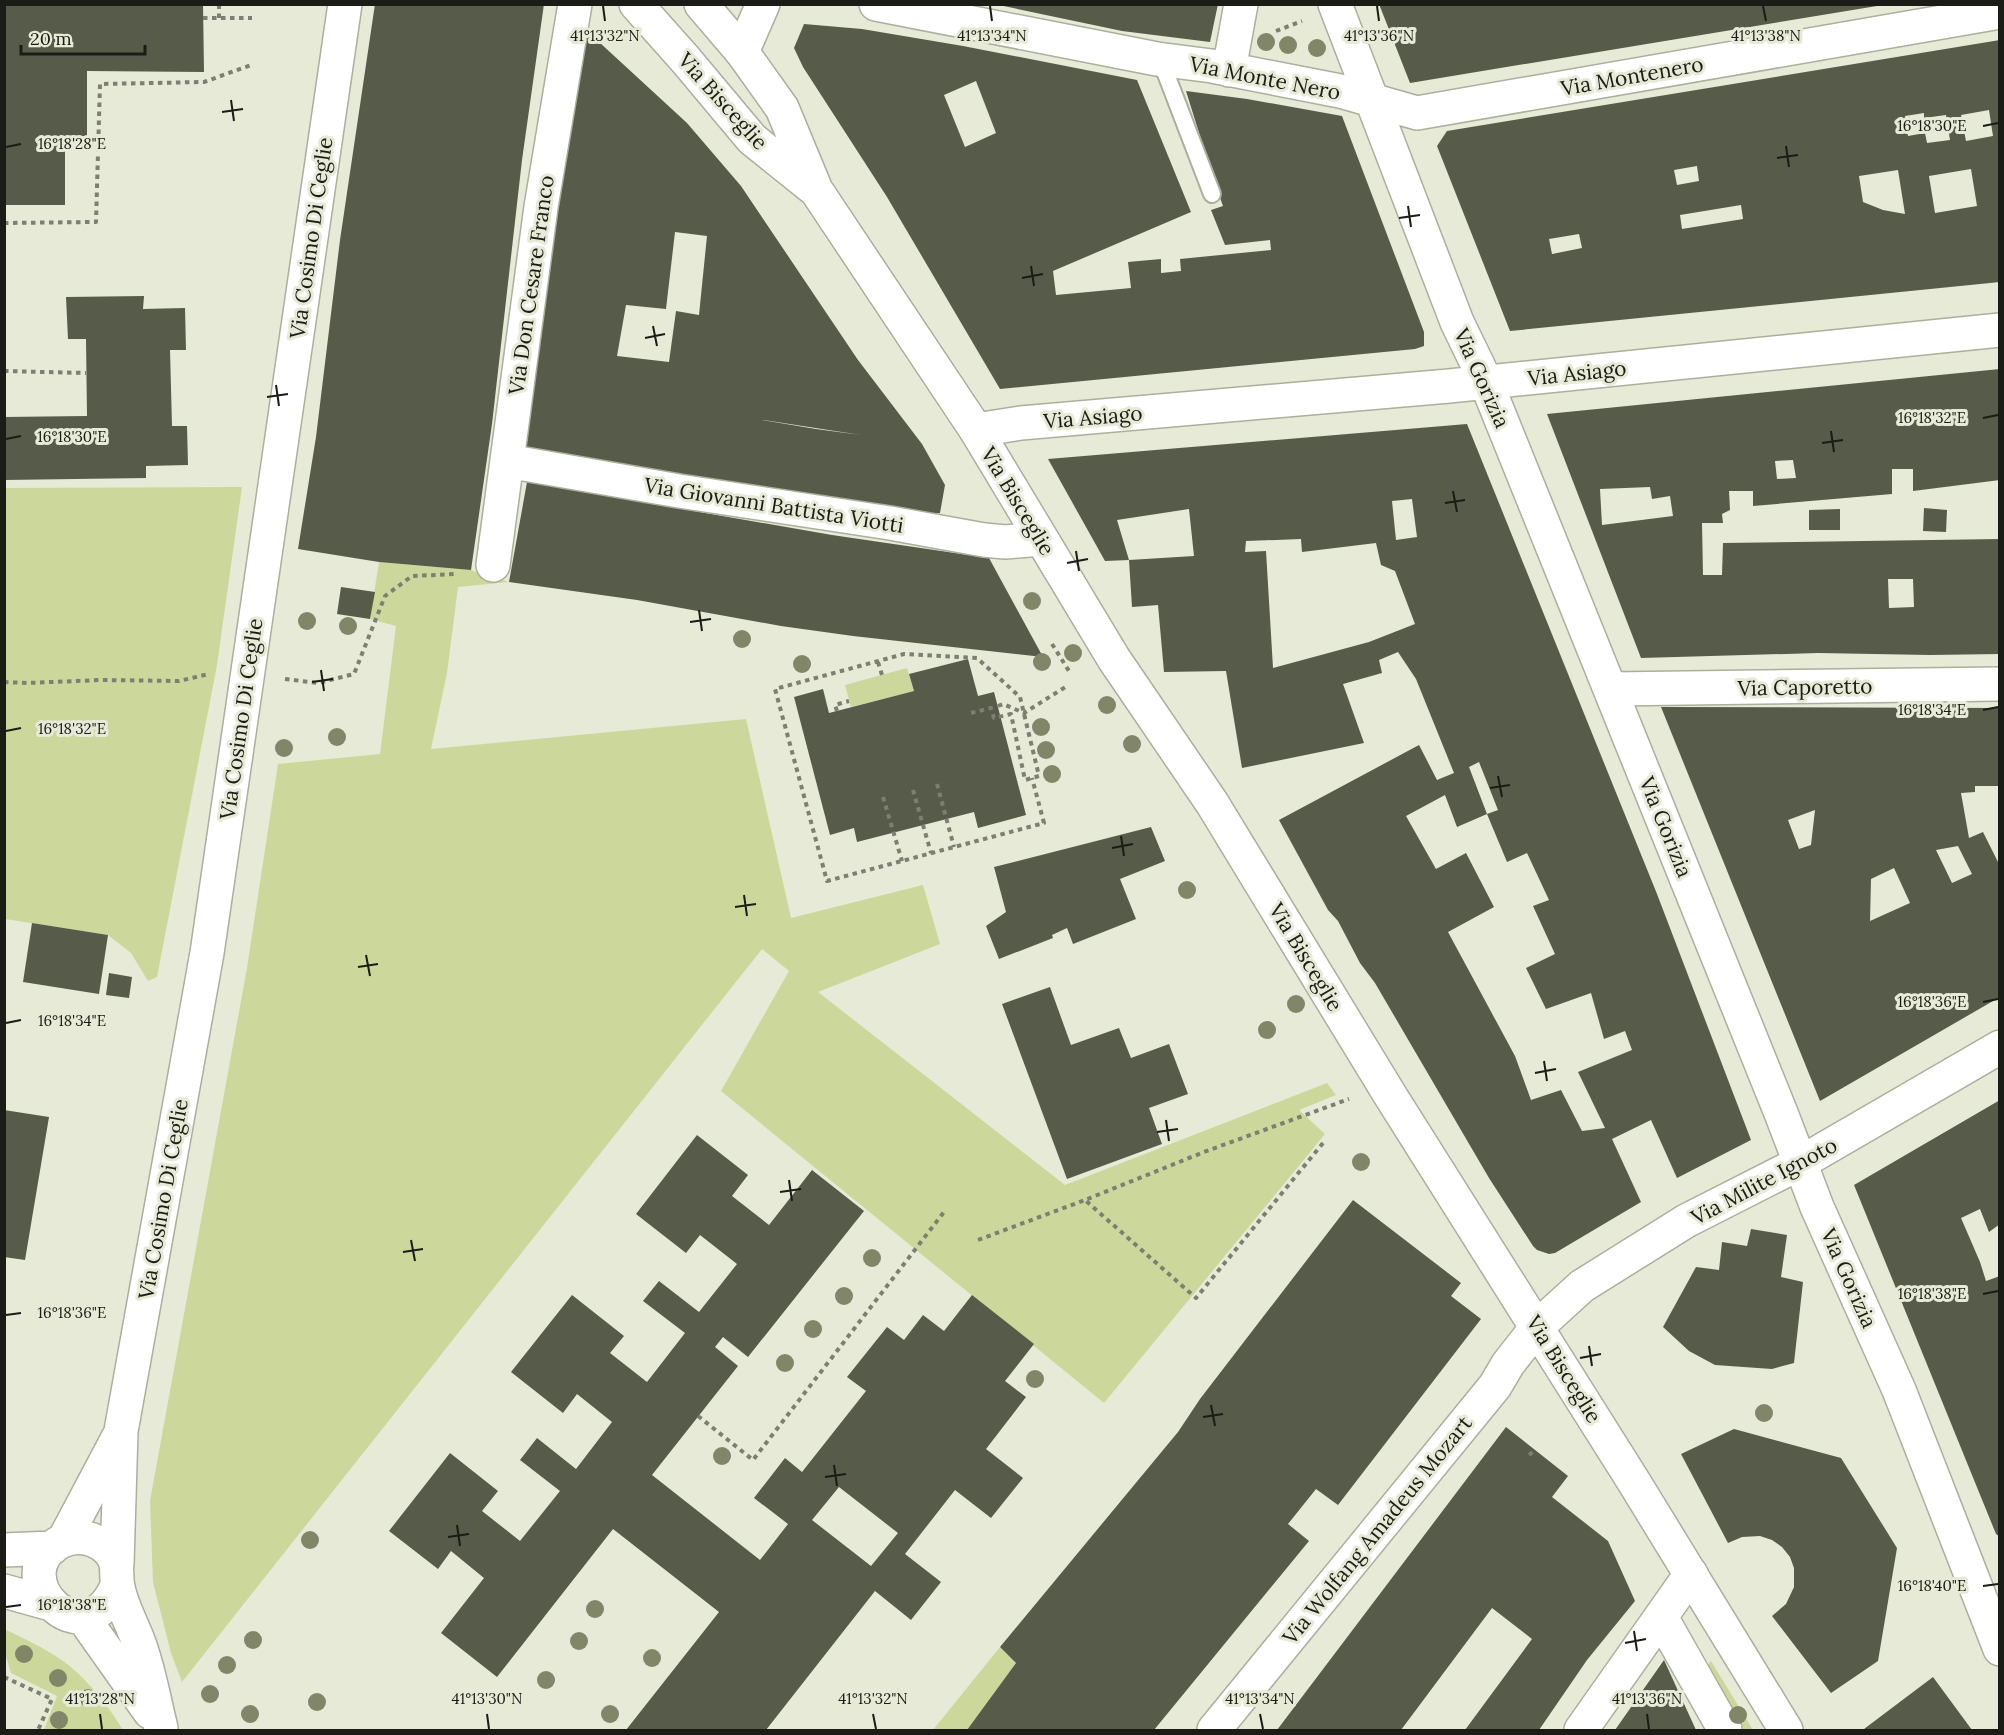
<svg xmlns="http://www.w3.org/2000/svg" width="2004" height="1735" font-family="Lora,serif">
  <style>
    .green { fill: #ccd89b }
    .building { fill: #575b4a; fill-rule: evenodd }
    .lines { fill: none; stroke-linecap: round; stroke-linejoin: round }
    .lane-casing { stroke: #abaf9c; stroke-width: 20 }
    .street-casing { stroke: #abaf9c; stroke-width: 36 }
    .secondary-casing { stroke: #abaf9c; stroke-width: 36 }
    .path { stroke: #7c7f72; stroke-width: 4; stroke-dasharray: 4.5 4.5; stroke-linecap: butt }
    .lane { stroke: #fff; stroke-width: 16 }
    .street { stroke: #fff; stroke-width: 33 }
    .secondary { stroke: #fff; stroke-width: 33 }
    .tree { fill: #818669 }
    .ticks { fill: none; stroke: #1a1c15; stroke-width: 2 }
    .labels { text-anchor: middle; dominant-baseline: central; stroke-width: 6; stroke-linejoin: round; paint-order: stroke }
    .street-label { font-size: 21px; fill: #1a1c15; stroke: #e6ead6 }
    .ticks-label { font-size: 15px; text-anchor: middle; fill: #1a1c15; stroke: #e6ead6; stroke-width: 6; stroke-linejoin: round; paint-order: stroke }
  </style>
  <rect width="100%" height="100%" fill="#e6ead6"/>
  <path class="green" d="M242,487l-25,178 -60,312 -9,4 -17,-28 -23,-18 -103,-16 -1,-431z
    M379,562l92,8 38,12 -51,5 -11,86 -16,76 315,-30 45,199 132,-33 17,59 -122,48 247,193 262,-102 9,12 -37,15 26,24 -221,269 -383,-312 68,-120 -27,-22 -580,733 -11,-29 -18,-71 -3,-81 97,-533 31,-204 102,-10 16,-128 -26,-7z
    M907,668l7,23 -63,16 -6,-22z
    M4,1629c17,8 34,16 50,26 27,16 53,48 69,75h-79l13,-34 -46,-23 -6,-20z
    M1000,1647l16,16 -49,67h-34z
    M1711,1661l42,69h-11l-34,-65z"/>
  <path class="building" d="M4,4h199l1,68 -117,-1v65h-22v69h-61z
    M375,4h169l-22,156 -30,264 -21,146 -92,-8 -81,-13 18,-112 24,-197z
    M994,4h224l-8,38 -88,-11z
    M1379,4h497l1,2 -467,77z
    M804,24l58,5 101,17 174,34 54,132 -138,59 3,24 75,-7 -3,-26 33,-3v14l20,-2 -1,-12 91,-9 -1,-10 -45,5 -14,-35 12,-4 -9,-25 -28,-90 61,8 95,17 82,216v14l-9,3 -415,40 -113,-192 -84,-130 -9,-19zM976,81l20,52 -31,14 -21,-52z
    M586,30l101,93 54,63 117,174 64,84 23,41 -5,28 -15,1 -93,-14 -306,-50 5,-45 31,-242zM675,232l32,4 -8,79 -23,-4 -7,51 -52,-6 9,-51 40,4zM750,418l111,17 -45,-6z
    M2000,40v242l-490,49 -73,-185 10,-15zM1989,110l4,26 -27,5 -5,-26zM1924,113v5l22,-3 4,25 -23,3 -2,-10 -17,3 -3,-20zM1697,166l2,15 -22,4 -3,-15zM1971,169l6,37 -42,7 -6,-37zM1898,170l7,44 -22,-4 -20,-8 -4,-26zM1741,205l2,14 -61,10 -2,-14zM1579,234l3,14 -30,6 -3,-15z
    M144,296l-1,13 42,-1 1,42h-16l2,76h15l1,39 -42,1v12l-142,2v-63l83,-1 -1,-77h-18l-2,-42z
    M2000,369v111l-87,11v-22h-21v25l-139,12v-15h-24l1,19 -8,4 1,9h-21l1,52h19l1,-32 277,-4v115l-70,1 -112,-2 -177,5 -94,-244zM1793,460l3,18 -19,1 -2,-18zM1650,487l2,12 18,-3 3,20 -71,9 -2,-36zM1888,579h25l1,28 -25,1z
    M1467,424l190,470 94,246 -74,38 -26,-58 -39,19 29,63 -86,51 -6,1 -12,-4 -4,-4 -44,-68 -114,-195 -15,-20 -22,-42 -10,-11 -49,-90 140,-75 18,35 17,-7 -38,-94 -18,-27 -19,8 3,13 -39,11 21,59 -122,25 -16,-97 -62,1 -6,-67 -26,2 -3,-47 65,-4 -5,-47 -72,11 12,40 -24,1 -57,-102zM1412,499l5,38 -21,3 -4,-39zM1301,539l1,13 74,-9 5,22 14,6 20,53 -46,18 -96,26 -7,-117 -21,1 1,-11zM1479,762l19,48 -11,4 20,48 20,-9 22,47 -16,6 22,48 -29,14 20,41 45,-16 13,46 21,-8 7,19 -54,22 27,56 -23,3 -21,-41 -30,10 -16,-44 -67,-124 46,-25 -28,-54 -30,16 -30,-53 39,-21 12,32 30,-13 -18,-47z
    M527,482l305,53 157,23 54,99 -190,-21 -72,-10 -144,-26 -128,-18z
    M1924,508l23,2 -1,22 -23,-1z
    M1840,509v21h-31v-20z
    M341,587l34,5 -5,27 -33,-5z
    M968,659l10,37 16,-4 32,123 -48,13 -4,-16 -117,30 -3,-14 -24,7 -36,-138 29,-8 6,24 85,-22 -5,-17z
    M1661,707l339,1v78h-25v6l-14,1 8,45 14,-6 15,30 2,-1v136l-180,104zM1815,810l-4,35 -12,4 -11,-29zM1958,846l14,28 -20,9 -16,-33zM1894,868l16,35 -40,18 1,-42z
    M1151,827l14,34 -45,18 16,40 -63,25 -6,-16 -15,7 1,3 -54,21 -13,-33 20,-14 -12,-45z
    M32,923l76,12 -9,59 -76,-12z
    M109,973l23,4 -3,21 -23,-3z
    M1050,987l21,58 48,-17 12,30 38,-14 19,50 -39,14 13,36 -95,35 -65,-175z
    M2000,1100v124l-11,8 -9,-23 -19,9 19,44 6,19 14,-5v261l-4,-3 -142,-349z
    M4,1110l45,7 -24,143 -21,-3z
    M697,1135l51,40 -16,21 37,29 43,-55 52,41 -116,146 -25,-20 -8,10 23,19 -86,109 108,85 28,-36 -34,-26 31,-40 17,14 64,-81 -19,-14 40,-50 17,13 19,-25 21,16 28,-36 62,49 -29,37 21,16 -40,52 37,29 -32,40 -36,-28 -50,64 36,28 -30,38 -36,-29 -109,139h-140l93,-118 -106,-83 -116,148 -56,-44 43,-55 -33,-27 -13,18 -49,-38 61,-78 48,38 -16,20 38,30 40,-50 -40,-31 17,-22 39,31 36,-47 -35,-28 -14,19 -52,-41 61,-77 52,41 -14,17 37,29 38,-49 -42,-32 16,-20 40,31 38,-48 -37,-29 -14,18 -50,-39zM839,1487l59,46 -27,33 -59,-46z
    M1353,1200l108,83 -10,13 30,23 -143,186 -22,-16 -28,35 21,17 -155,189h-187l49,-67 -16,-16 178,-215 22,-33z
    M1751,1229l36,6 -6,42 22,5 -9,81 -22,6 -57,-4 -26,-14 -26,-24 33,-60 23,3 3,-28 25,4z
    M1506,1427l62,49 -16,21 56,44 27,60 -48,59 -48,70h-74l67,-91 -40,-31 -91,122h-124z
    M1734,1429l107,29 56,90 -19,113 -47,32 -59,-77 14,-12 8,-17v-19l-4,-11 -8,-10 -10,-7 -12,-4 -18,1 -14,6 -47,-89z
    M1664,1660l32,70h-81z
    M1933,1677l39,53h-107l-1,-1z"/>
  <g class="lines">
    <defs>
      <path id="lane" d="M1157,59l9,15 46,120"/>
      <path id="street" d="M876,4l281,55 55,7 128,25 77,22 583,-101
        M1335,4l122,318 29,60 295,731 36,94 82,183 101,259
        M742,52l21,-48
        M1229,70l12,-66
        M976,430l45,-7 428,-37 551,-56
        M507,461l172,30 211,32 94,17 21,2 36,-3
        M493,565l48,-358 34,-203
        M1610,689l390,-5
        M64,1540l54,-102
        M4,1550l48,-2
        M117,1564l4,-133 86,-478 138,-949
        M117,1586c-35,78 -116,-12 -57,-44 17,-9 38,-4 50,10 10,12 5,22 8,35 3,18 15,39 21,56 10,27 15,57 22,85
        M4,1591l47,13
        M82,1616l68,96
        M1661,1617l64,113
        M1214,1730l281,-344 13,-22 29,-37
        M1581,1730l110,-156"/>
      <path id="secondary" d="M636,4l49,55 67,80 61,49
        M701,4l41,48 40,56 34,82 160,240 138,229 98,144 178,292 244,387 152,248
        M1537,1327l45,-41 104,-65 114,-58 200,-116"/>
    </defs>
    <use href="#lane" class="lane-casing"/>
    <use href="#street" class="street-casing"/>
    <use href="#secondary" class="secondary-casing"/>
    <path class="path" d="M203,18h49
      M219,18v-14
      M1276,31l26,-10
      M4,223l92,-1 4,-138 104,-2 47,-17
      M4,305v50
      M4,371l82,2
      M1052,644l17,27
      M878,662l4,13
      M285,679l33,4 36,-9 31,-78 27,-20 44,-2
      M4,682l23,1 74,-3 78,1 30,-7
      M998,706l5,-2 21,9 43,-27
      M837,711l-2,-6 14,-4
      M971,713l20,-5 3,10 17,-4 14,66 14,-4 -19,-79 -43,-39 -73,-4 -129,35 52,192 217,-58 -12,-45
      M937,784l17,63
      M913,790l18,63
      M883,797l19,64
      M1323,1143l-127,155 -111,-98 119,-48 145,-53
      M978,1240l107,-40
      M698,1416l55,44 191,-248
      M1529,1455l6,-5
      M4,1677l48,22 -14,31"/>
    <use href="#lane" class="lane"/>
    <use href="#street" class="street"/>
    <use href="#secondary" class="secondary"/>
  </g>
  <g class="tree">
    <circle cx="1266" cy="42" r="9"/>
    <circle cx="1288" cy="45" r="9"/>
    <circle cx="1317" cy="48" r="9"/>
    <circle cx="1032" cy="601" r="9"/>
    <circle cx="307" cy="621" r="9"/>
    <circle cx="348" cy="626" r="9"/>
    <circle cx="742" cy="639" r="9"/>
    <circle cx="1073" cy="653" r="9"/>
    <circle cx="1042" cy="662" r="9"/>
    <circle cx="802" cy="664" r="9"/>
    <circle cx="1107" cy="705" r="9"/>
    <circle cx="1041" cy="727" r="9"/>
    <circle cx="337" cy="737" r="9"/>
    <circle cx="1132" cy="744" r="9"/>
    <circle cx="284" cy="748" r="9"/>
    <circle cx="1046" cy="750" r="9"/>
    <circle cx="1052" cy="774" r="9"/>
    <circle cx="1187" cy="890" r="9"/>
    <circle cx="1296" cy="1004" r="9"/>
    <circle cx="1267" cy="1030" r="9"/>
    <circle cx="1361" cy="1162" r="9"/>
    <circle cx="872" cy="1258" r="9"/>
    <circle cx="844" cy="1296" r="9"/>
    <circle cx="813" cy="1329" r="9"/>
    <circle cx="785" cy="1363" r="9"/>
    <circle cx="1035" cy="1379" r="9"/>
    <circle cx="1764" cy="1413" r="9"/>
    <circle cx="722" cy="1456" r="9"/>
    <circle cx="310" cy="1540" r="9"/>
    <circle cx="595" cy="1609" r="9"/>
    <circle cx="253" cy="1640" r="9"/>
    <circle cx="579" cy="1641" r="9"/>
    <circle cx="24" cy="1654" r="9"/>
    <circle cx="652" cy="1658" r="9"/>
    <circle cx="227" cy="1665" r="9"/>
    <circle cx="58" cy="1678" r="9"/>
    <circle cx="546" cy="1680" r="9"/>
    <circle cx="210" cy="1694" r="9"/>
    <circle cx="88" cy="1698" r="9"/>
    <circle cx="317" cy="1702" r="9"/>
    <circle cx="250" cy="1714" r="9"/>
    <circle cx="610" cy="1714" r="9"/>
    <circle cx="1738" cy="1715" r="9"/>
    <circle cx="59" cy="1720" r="9"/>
  </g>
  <path class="ticks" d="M603,6l2,15M990,6l2,15M1377,6l2,15M1763,6l3,15M231,100l3,21M222,112l21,-3M1983,126l15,-3M1786,146l3,21M6,147l15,-3M1777,158l21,-3M1408,206l3,21M1399,218l21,-3M1031,266l3,20M1022,278l21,-4M653,326l4,20M645,338l20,-4M276,385l3,21M267,397l21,-3M1983,418l15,-3M1831,431l3,21M6,439l15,-3M1822,443l21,-3M1453,491l4,21M1445,503l20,-3M1076,551l3,20M1067,563l21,-4M699,610l3,21M690,622l21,-3M321,670l3,21M312,682l21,-3M1983,710l15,-3M6,731l15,-3M1498,776l4,21M1490,788l20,-3M1121,836l3,20M1112,848l21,-4M744,895l3,21M735,907l21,-3M366,955l4,21M358,967l20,-3M1983,1002l15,-3M6,1023l15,-3M1544,1061l3,20M1535,1073l21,-4M1166,1120l3,21M1157,1132l21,-3M789,1180l3,21M780,1192l21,-3M411,1240l4,21M403,1252l20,-3M1983,1294l15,-3M6,1315l15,-2M1589,1346l3,20M1580,1358l21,-4M1211,1405l4,21M1203,1417l20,-3M834,1465l3,21M825,1477l21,-3M457,1525l3,21M448,1537l21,-3M1983,1586l15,-2M6,1607l15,-2M1634,1631l3,20M1625,1643l21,-4M100,1714l2,15M487,1714l2,15M873,1714l3,15M1260,1714l3,15M1647,1714l2,15"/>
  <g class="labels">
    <g class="street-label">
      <text transform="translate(1632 76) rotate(-10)">Via Montenero</text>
      <text transform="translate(1265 78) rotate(11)">Via Monte Nero</text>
      <text transform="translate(723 101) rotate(48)">Via Bisceglie</text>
      <text transform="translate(311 238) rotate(-82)">Via Cosimo Di Ceglie</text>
      <text transform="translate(531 285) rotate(-82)">Via Don Cesare Franco</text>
      <text transform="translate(1577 373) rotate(-6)">Via Asiago</text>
      <text transform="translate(1482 378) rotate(66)">Via Gorizia</text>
      <text transform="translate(1093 417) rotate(-5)">Via Asiago</text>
      <text transform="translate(1018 501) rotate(59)">Via Bisceglie</text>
      <text transform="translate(774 505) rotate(9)">Via Giovanni Battista Viotti</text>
      <text transform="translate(1805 687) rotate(-1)">Via Caporetto</text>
      <text transform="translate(241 719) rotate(-82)">Via Cosimo Di Ceglie</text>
      <text transform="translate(1666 827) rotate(68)">Via Gorizia</text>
      <text transform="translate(1306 957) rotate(59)">Via Bisceglie</text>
      <text transform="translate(1764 1181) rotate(-28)">Via Milite Ignoto</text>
      <text transform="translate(163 1199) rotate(-80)">Via Cosimo Di Ceglie</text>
      <text transform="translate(1849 1278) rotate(66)">Via Gorizia</text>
      <text transform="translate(1564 1369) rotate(58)">Via Bisceglie</text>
      <text transform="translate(1377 1530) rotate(-51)">Via Wolfang Amadeus Mozart</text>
    </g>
  </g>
  <g class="ticks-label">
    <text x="605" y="41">41°13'32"N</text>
    <text x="992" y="41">41°13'34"N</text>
    <text x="1379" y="41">41°13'36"N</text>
    <text x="1766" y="41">41°13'38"N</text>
    <text x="1932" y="131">16°18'30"E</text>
    <text x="72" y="149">16°18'28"E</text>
    <text x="1932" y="423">16°18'32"E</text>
    <text x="72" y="442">16°18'30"E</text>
    <text x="1932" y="715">16°18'34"E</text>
    <text x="72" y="734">16°18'32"E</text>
    <text x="1932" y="1007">16°18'36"E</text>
    <text x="72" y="1026">16°18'34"E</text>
    <text x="1932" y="1299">16°18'38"E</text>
    <text x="72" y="1318">16°18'36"E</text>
    <text x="1932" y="1591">16°18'40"E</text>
    <text x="72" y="1610">16°18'38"E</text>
    <text x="100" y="1704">41°13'28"N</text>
    <text x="487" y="1704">41°13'30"N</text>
    <text x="873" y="1704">41°13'32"N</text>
    <text x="1260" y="1704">41°13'34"N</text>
    <text x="1647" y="1704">41°13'36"N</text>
  </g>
  <rect width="2004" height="1735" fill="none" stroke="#1a1c15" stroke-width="12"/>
  <path d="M21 45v9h124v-9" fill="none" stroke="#1a1c15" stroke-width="3"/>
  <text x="30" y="45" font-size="18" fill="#1a1c15" stroke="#e6ead6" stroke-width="4.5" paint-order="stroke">20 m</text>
</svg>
